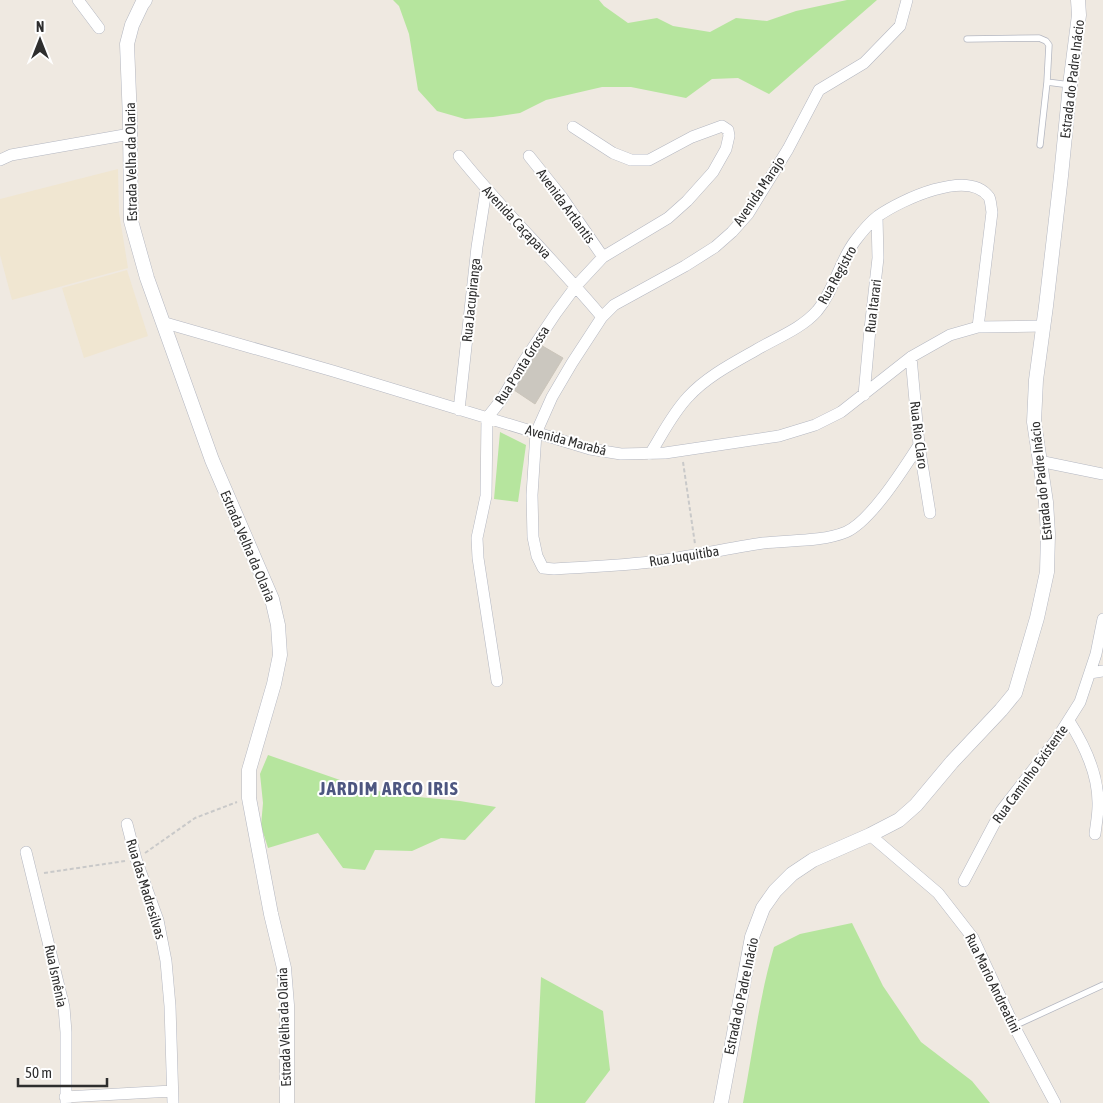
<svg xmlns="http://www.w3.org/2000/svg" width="1103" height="1103" font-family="'Asap Condensed',sans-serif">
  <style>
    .education { fill: #f0e6d1 }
    .green { fill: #b6e59e }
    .building { fill: #cbc7bf; stroke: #cbc5ba }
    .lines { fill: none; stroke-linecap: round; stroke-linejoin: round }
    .service-casing { stroke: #b4b7c1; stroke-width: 7 }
    .minor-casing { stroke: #b4b7c1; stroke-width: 12 }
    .tertiary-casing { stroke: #b4b7c1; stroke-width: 15 }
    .path { stroke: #c9c9c9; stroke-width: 2; stroke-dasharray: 4 2.5; stroke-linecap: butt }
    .service { stroke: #fff; stroke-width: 5.5 }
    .minor { stroke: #fff; stroke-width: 11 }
    .tertiary { stroke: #fff; stroke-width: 14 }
    .labels { text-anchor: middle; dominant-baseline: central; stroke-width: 4; stroke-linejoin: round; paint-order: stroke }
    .street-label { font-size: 14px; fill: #2e2e2e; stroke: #fff }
    .district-label { font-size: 19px; font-weight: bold; letter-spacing: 1px; fill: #4d5680; stroke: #fff }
  </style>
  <rect width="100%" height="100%" fill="#efe9e1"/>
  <path class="education" d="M118,169l1,43 9,56 -116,32 -12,-45v-56z
    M127,270l21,66 -64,22 -22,-70z"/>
  <path class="green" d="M393,0h206l5,6 24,17 29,-5 16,8 37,6 26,-14 31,3 29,-10 51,-11h30l-108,94 -31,-16 -26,1 -26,19 -55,-11h-29l-56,13 -26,13 -27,4 -28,2 -28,-8 -19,-21 -9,-56 -10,-28z
    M500,432l26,13 -8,57 -24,-3z
    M268,755l95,33 35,7 62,6 36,6 -31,33 -24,-2 -29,13 -37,-1 -10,20 -22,-2 -25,-35 -50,15 -7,-22 2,-23 -3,-29z
    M852,923l31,63 38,56 51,39 18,22h-247c10,-52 16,-105 31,-156l26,-13z
    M541,977l62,34 7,59 -25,33h-50z"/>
  <path class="building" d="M539,344l24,14 -28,46 -24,-16z"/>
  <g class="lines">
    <defs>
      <path id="service" d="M967,39l72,-1 7,3 3,4 -2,37 23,3
        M1040,145l7,-63
        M1014,1026l89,-41"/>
      <path id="minor" d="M78,0l21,28
        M907,0l-7,26 -36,37 -45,27 -31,59 -40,65 -16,18 -17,15 -30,19 -71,39 -12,12 -30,46 -20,34 -16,36 -4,62 1,42 4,19 6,12 11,1c37,-3 75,-3 111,-9 32,-5 65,-12 98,-17 25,-3 59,-1 83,-11 25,-11 58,-64 73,-87
        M459,156c45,56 97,106 143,161
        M529,156l32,40 42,61
        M0,160l11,-5 119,-21
        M162,322l171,49 257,78 31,5 44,-1 114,-17 36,-11 26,-13 70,-55 39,-22 28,-8 65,-1
        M911,357l8,88 11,68
        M864,395l6,-66 8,-71 -1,-41
        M459,410l18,-163 9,-57
        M650,454c12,-19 22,-40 38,-57 18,-20 45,-34 68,-47 20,-12 45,-21 61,-39 17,-20 22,-49 38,-70 6,-8 15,-19 23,-25 23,-16 90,-48 111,-19 2,4 2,11 3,15l-14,115
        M1039,461l64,13
        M1090,673l13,-2
        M497,681l-19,-123 -1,-20 9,-42 1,-78 15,-19 22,-38 32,-48 20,-27 27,-29 65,-39 19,-17 26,-29 13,-23 3,-13 -1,-6 -6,-4 -30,11 -43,23h-18l-18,-7 -40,-26
        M1069,721c16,25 30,54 29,85 0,9 -2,19 -3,28
        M127,824l9,35 22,61 8,41 4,45 3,97
        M870,835l68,58 35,45 41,88 41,77
        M26,852l38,155 2,25v71
        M964,881l37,-70 55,-71 24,-38 16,-48 7,-35
        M65,1097l107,-6"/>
      <path id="tertiary" d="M145,0l-3,4 -10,21 -5,19 3,76 1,101 16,57 65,182 60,139 6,26 2,30 -6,29 -25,86v28l22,116 13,54 3,37v98
        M721,1103l31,-166 11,-29 12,-17 17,-17 21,-14 57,-25 29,-15 17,-15 36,-43 49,-52 14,-17 22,-75 10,-46 1,-38 -2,-32 -12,-80 2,-42 10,-74 15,-130 9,-91 9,-70 -1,-15"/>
    </defs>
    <use href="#service" class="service-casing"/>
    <use href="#minor" class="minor-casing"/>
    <use href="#tertiary" class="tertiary-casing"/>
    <path class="path" d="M683,462l12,82
      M145,853l50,-35 42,-16
      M44,873l81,-12"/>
    <use href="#service" class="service"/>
    <use href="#minor" class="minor"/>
    <use href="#tertiary" class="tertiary"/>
  </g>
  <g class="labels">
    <g class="street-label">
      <text transform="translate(1072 79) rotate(-83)">Estrada do Padre Inácio</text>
      <text transform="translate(131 162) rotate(-91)">Estrada Velha da Olaria</text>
      <text transform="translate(759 191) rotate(-56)">Avenida Marajo</text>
      <text transform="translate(566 206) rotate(54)">Avenida Artlantis</text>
      <text transform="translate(517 222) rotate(47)">Avenida Caçapava</text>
      <text transform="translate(837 275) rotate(-61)">Rua Registro</text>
      <text transform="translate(471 300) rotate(-84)">Rua Jacupiranga</text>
      <text transform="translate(873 306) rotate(-83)">Rua Itarari</text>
      <text transform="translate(522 365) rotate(-58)">Rua Ponta Grossa</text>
      <text transform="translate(919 435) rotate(83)">Rua Rio Claro</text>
      <text transform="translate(566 440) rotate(15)">Avenida Marabá</text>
      <text transform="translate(1041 481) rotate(-96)">Estrada do Padre Inácio</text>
      <text transform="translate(248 546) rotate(67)">Estrada Velha da Olaria</text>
      <text transform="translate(684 556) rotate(-9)">Rua Juquitiba</text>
      <text transform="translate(1030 774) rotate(-54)">Rua Caminho Existente</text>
      <text transform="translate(146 889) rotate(73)">Rua das Madresilvas</text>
      <text transform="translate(56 976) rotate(78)">Rua Ismênia</text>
      <text transform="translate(993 983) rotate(64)">Rua Mario Andreatini</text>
      <text transform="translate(741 996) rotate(-78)">Estrada do Padre Inácio</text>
      <text transform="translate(284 1027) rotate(-92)">Estrada Velha da Olaria</text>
    </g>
    <g class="district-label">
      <text x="389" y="788">JARDIM ARCO IRIS</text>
    </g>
  </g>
  <g transform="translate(40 40)" stroke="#ffffff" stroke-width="4" paint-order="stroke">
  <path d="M0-4L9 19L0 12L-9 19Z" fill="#2e2e2e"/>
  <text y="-8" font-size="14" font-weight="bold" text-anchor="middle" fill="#2e2e2e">N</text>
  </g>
  <path d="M18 1078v8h89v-8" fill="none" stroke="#2e2e2e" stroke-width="2.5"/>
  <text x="25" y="1078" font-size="15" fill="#2e2e2e" stroke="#ffffff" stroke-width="4" paint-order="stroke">50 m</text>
</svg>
